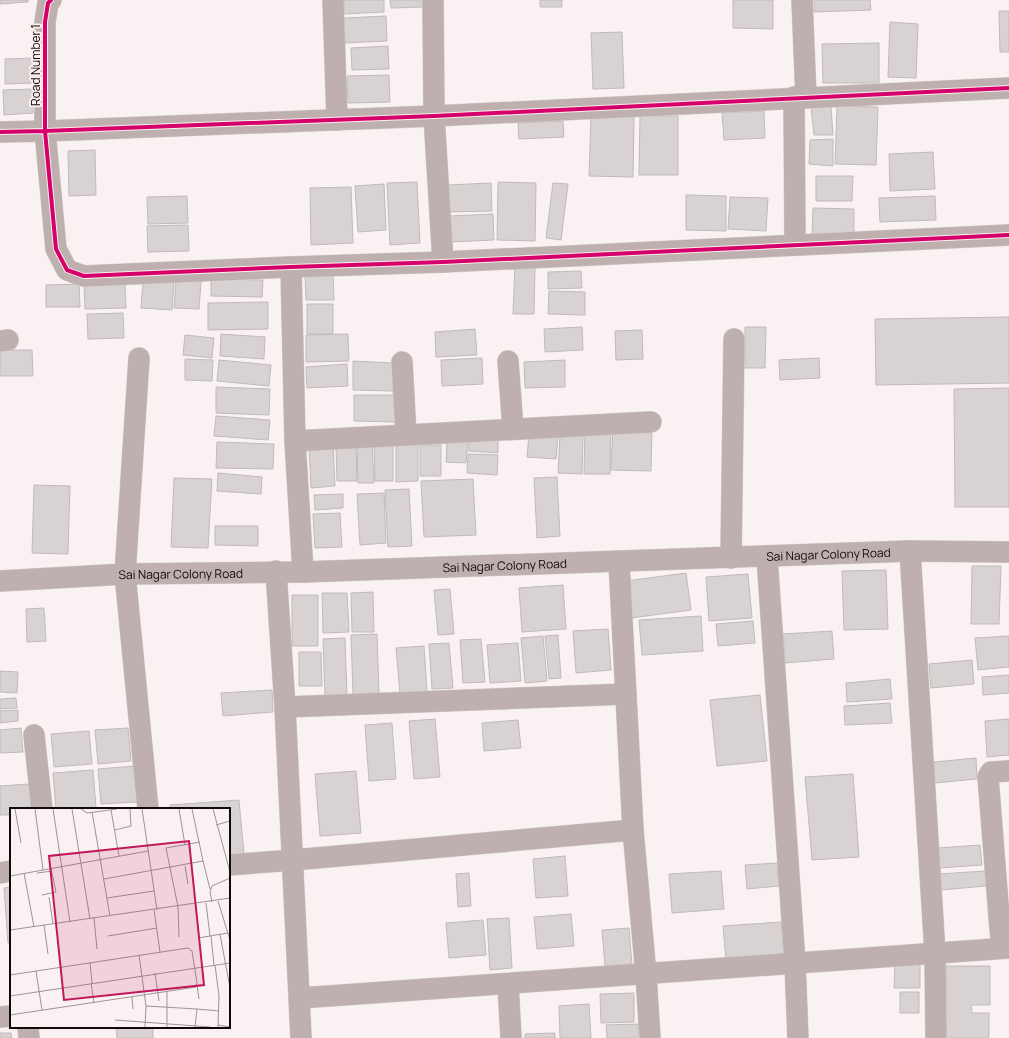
<svg xmlns="http://www.w3.org/2000/svg" width="1009" height="1038" font-family="Manrope,sans-serif">
  <style>
    .building { fill: #d8d2d2; stroke: #c0baba }
    .lines { fill: none; stroke-linecap: round; stroke-linejoin: round }
    .street-casing { stroke: #d4cece; stroke-width: 22 }
    .street { stroke: #bdb0af; stroke-width: 21 }
    .cycleway-casing { stroke: #fdeeee; stroke-width: 6 }
    .cycleway { stroke: #d6006c; stroke-width: 4 }
    .labels { text-anchor: middle; dominant-baseline: central; stroke-width: 4; stroke-linejoin: round; paint-order: stroke }
    .street-label { font-size: 12px; fill: #100a0a; stroke: #fdeeee }
    .inset-road { fill: none; stroke: #9c9595; stroke-width: 1 }
    .view { fill: #c2185b; fill-opacity: 0.15; stroke: #c2185b; stroke-width: 2 }
    .inset-edge { fill: none; stroke: #100a0a; stroke-width: 2 }
  </style>
  <rect width="100%" height="100%" fill="#faf2f2"/>
  <path class="building" d="M0,0h28v2l-28,2z
    M344,0h40v12l-40,2z
    M390,0h34v7l-33,1z
    M540,0h22v7h-22z
    M733,0h40v29l-40,-1z
    M814,0h56l1,10 -57,2z
    M999,11h10v41h-9z
    M386,16l1,25 -42,2 -1,-25z
    M890,22l28,2 -2,54 -28,-1z
    M622,32l2,56 -31,1 -2,-56z
    M879,43v40h-56l-1,-39z
    M388,46l1,23 -37,1 -1,-22z
    M33,58l1,25 -29,1v-25z
    M389,75l1,27 -42,1 -1,-27z
    M32,89l1,24 -29,2 -1,-25z
    M837,106l41,1 -2,58 -41,-1z
    M811,107h20l2,28h-19z
    M764,111l1,27 -41,2 -2,-27z
    M591,116l43,1 -1,60 -44,-1z
    M640,116h38v59h-39z
    M563,121l1,16 -45,2 -1,-16z
    M833,139v27l-24,-2 1,-24z
    M95,150l1,45 -27,1 -1,-45z
    M933,152l2,37 -45,2 -1,-37z
    M816,176h37l-1,25h-36z
    M417,182l3,61 -30,2 -3,-62z
    M498,182l38,1 -1,58 -38,-1z
    M491,183l1,28 -44,1 -1,-27z
    M553,183l15,1 -7,56 -15,-2z
    M384,184l2,46 -28,2 -3,-46z
    M351,187l2,56 -42,2 -1,-57z
    M686,195l40,1v35l-40,-1z
    M187,196l1,27 -40,1 -1,-27z
    M935,196l1,24 -56,2 -1,-24z
    M730,197l38,1 -2,33 -38,-2z
    M813,208l41,1v27h-42z
    M493,214l1,26 -44,2 -1,-26z
    M188,225l1,26 -41,1 -1,-26z
    M515,265h20l-1,49h-21z
    M581,271l1,17 -34,1v-17z
    M333,273l1,27h-28l-1,-26z
    M211,279l52,1 -1,17 -51,-1z
    M143,280l31,2 -2,28 -31,-2z
    M176,280l25,2 -2,27 -25,-1z
    M79,284l1,23h-34v-22z
    M125,284l1,24 -41,1 -1,-23z
    M549,291l36,1v23l-37,-1z
    M268,302v27l-60,1v-27z
    M307,304h26v30h-26z
    M123,313l1,25 -36,1 -1,-25z
    M1009,317v66l-133,2 -1,-66z
    M582,327l1,23 -38,2 -1,-23z
    M745,327h21l-1,41h-20z
    M475,329l2,26 -41,2 -1,-25z
    M642,330l1,29 -27,1 -1,-29z
    M221,334l44,3 -1,22 -44,-3z
    M348,334l1,27 -43,1v-27z
    M185,335l29,3 -2,20 -29,-3z
    M0,350h32l1,26h-33z
    M482,358l1,26 -41,2 -1,-26z
    M819,358l1,20 -40,2 -1,-20z
    M185,359l28,1 -1,21 -27,-1z
    M219,360l52,5 -2,21 -52,-5z
    M565,360v27l-40,1 -1,-26z
    M353,361l40,2v28l-40,-1z
    M347,364l1,22 -41,2 -1,-21z
    M216,387l54,2 -1,26 -53,-2z
    M1009,388v119h-54l-1,-118z
    M354,395h41v27l-41,-1z
    M216,416l54,4 -2,20 -54,-4z
    M585,428h26l-1,46h-26z
    M613,428l39,1 -1,42 -40,-1z
    M529,434l29,2 -2,23 -29,-2z
    M560,434l23,1 -1,39 -24,-1z
    M469,436l29,1v16l-29,-2z
    M396,441h22v40l-22,1z
    M447,441l21,1 -2,21 -20,-1z
    M217,442l57,2 -1,25 -57,-1z
    M372,443l2,40h-16l-1,-39z
    M374,444h19v37h-18z
    M333,445l2,41 -24,2 -2,-42z
    M420,445h21v31h-21z
    M336,447h20l1,34h-20z
    M468,454l30,1 -1,20 -30,-2z
    M218,473l44,4 -1,17 -44,-3z
    M557,477l3,59 -23,2 -3,-60z
    M174,478l38,1 -4,69 -37,-1z
    M473,479l3,56 -52,2 -3,-56z
    M34,485l36,1 -2,68 -36,-1z
    M409,489l3,57 -24,1 -3,-57z
    M384,493l2,50 -26,2 -3,-51z
    M343,494v14l-28,2 -1,-15z
    M340,513l2,34 -27,1 -2,-34z
    M215,526h43v20l-43,-1z
    M972,566h29l-2,58h-28z
    M886,570l2,59 -44,1 -2,-59z
    M686,573l5,37 -60,8 -5,-37z
    M748,574l4,44 -43,3 -3,-44z
    M563,585l3,44 -44,3 -3,-44z
    M450,589l4,45 -16,1 -4,-45z
    M373,592l1,40h-22l-1,-39z
    M322,593h25l2,39 -26,1z
    M292,595h26v51h-26z
    M44,608l2,33 -19,1 -1,-33z
    M701,616l2,35 -61,4 -3,-35z
    M753,621l2,22 -37,3 -2,-22z
    M608,629l3,41 -35,3 -3,-42z
    M832,631l2,28 -49,4 -2,-29z
    M377,634l2,59 -26,1 -2,-59z
    M558,635l3,43 -12,1 -4,-43z
    M543,636l4,45 -22,2 -4,-45z
    M1009,636v31l-31,3 -3,-32z
    M345,638l2,59h-22l-2,-58z
    M481,639l4,43 -22,1 -3,-43z
    M449,643l4,45 -21,1 -3,-45z
    M518,643l3,38 -31,2 -3,-38z
    M424,646l3,46 -27,2 -4,-46z
    M299,652h22l1,34h-23z
    M972,660l2,24 -43,4 -2,-24z
    M0,671l18,1 -1,21 -17,-1z
    M1009,675v18l-26,2 -1,-18z
    M890,679l2,20 -45,3 -1,-19z
    M272,690l1,22 -50,4 -2,-23z
    M760,695l7,66 -50,5 -7,-66z
    M16,698l1,10 -17,1v-10z
    M890,703l2,20 -47,2 -1,-19z
    M18,710v11l-18,2v-12z
    M435,719l5,58 -26,2 -5,-58z
    M1009,719v36l-22,2 -2,-36z
    M518,720l3,28 -37,3 -2,-28z
    M392,723l4,56 -27,2 -4,-56z
    M21,728l2,24 -23,1v-23z
    M128,728l3,33 -33,3 -3,-34z
    M89,731l3,33 -38,3 -3,-33z
    M976,758l1,21 -42,4 -1,-21z
    M134,766l3,36 -36,2 -3,-35z
    M93,770l3,38 -40,1 -3,-36z
    M356,771l5,62 -41,3 -5,-62z
    M853,774l6,83 -47,3 -7,-83z
    M29,784l2,25h-20v6h-11v-29z
    M239,800l5,54 -15,1v-46h-59v-4z
    M980,845l2,20 -43,3 -2,-20z
    M565,856l3,40 -32,2 -3,-39z
    M777,863l2,23 -32,3 -2,-24z
    M721,871l3,38 -52,4 -3,-39z
    M985,871l1,15 -45,4 -2,-16z
    M469,873l2,33 -13,1 -2,-33z
    M11,887v56h-3l-4,-55z
    M571,914l3,32 -37,3 -3,-32z
    M509,918l3,50 -22,2 -3,-51z
    M483,920l3,35 -37,3 -3,-35z
    M781,922l3,34 -58,4 -3,-34z
    M629,928l3,36 -27,2 -3,-36z
    M895,963h25v25h-26z
    M946,966h44v39h-19l1,8h17v25h-43z
    M900,992h19v21h-19z
    M634,993v29l-33,1 -1,-29z
    M589,1004l2,34h-31l-1,-32z
    M638,1024v14h-31l-1,-13z
    M153,1027v11h-36l-1,-10z
    M0,1033h11l1,5h-12z
    M555,1033v5h-30v-4z"/>
  <g class="lines">
    <defs>
      <g id="street">
        <path d="M51,0l-3,3 -3,19v109l11,118 11,21 17,6 207,-9 152,-5 566,-27"/>
        <path d="M333,0l4,120"/>
        <path d="M433,0l1,116 9,146"/>
        <path d="M802,0l4,97"/>
        <path d="M794,97l1,148"/>
        <path d="M0,132l45,-1 389,-15 575,-28"/>
        <path d="M291,267l4,174 8,131"/>
        <path d="M0,341l8,-1"/>
        <path d="M139,358l-14,216 23,235"/>
        <path d="M508,361l5,68"/>
        <path d="M402,362l4,73"/>
        <path d="M295,441l356,-19"/>
        <path d="M910,551l25,402 1,85"/>
        <path d="M767,557l28,406 3,75"/>
        <path d="M731,558l3,-219"/>
        <path d="M619,562l14,268 13,145 4,63"/>
        <path d="M276,571l9,136 16,331"/>
        <path id="s1" d="M0,581l125,-7 178,-2 607,-21 99,1"/>
        <path d="M285,707l341,-13"/>
        <path d="M34,735l8,74"/>
        <path d="M229,865l64,-5 340,-30"/>
        <path d="M0,873l11,-2"/>
        <path d="M1002,948l-2,-19 -12,-152 3,-5 18,-1"/>
        <path d="M508,984l3,54"/>
        <path d="M300,998l709,-50"/>
        <path d="M0,1017l11,-1"/>
        <path d="M28,1027l1,11"/>
      </g>
    </defs>
    <use href="#street" class="street-casing"/>
    <use href="#street" class="street"/>
    <defs>
      <path id="cycleway" d="M51,0l-3,3 -3,19v109l11,118 11,21 17,6 207,-9 152,-5 566,-27
        M0,132l45,-1 389,-15 575,-28"/>
    </defs>
    <use href="#cycleway" class="cycleway-casing"/>
    <use href="#cycleway" class="cycleway"/>
  </g>
  <g class="labels">
    <g class="street-label">
      <text transform="translate(35 65) rotate(-90)">Road Number 1</text>
      <text stroke="none"><textPath href="#s1" startOffset="829">Sai Nagar Colony Road</textPath></text>
      <text stroke="none"><textPath href="#s1" startOffset="505">Sai Nagar Colony Road</textPath></text>
      <text stroke="none"><textPath href="#s1" startOffset="181">Sai Nagar Colony Road</textPath></text>
    </g>
  </g>
  <g transform="translate(10 808)">
    <rect width="220" height="220" fill="#faf2f2"/>
    <path class="inset-road" d="M5,1l6,34M25,1l8,61M43,1l17,113M62,1l18,110M71,1l6,4 30,-4M132,1l15,101M169,1l6,36M203,1l17,63M101,2l8,46M82,4l18,104M206,17l14,-4M105,22l16,-4 -1,-17M193,53l7,28M175,58l3,18M14,65l10,54M27,65l15,-2M0,68l138,-25M94,71l99,-18 -11,-52M32,87l14,-3 -5,-24M39,89l4,27M97,90l47,-7M208,93l12,39M202,94l-2,-10 2,-6 18,-8M196,95l4,33M144,102l6,42M84,110l3,31M34,117l4,29M0,122l220,-32M210,126l10,54M98,128l49,-8M201,128l3,29M169,129l-1,-30 -12,-59 34,-6M188,130l30,-5M129,147l7,51 -1,21M80,155l2,20M205,157l4,31 -1,31M26,163l6,39M145,165l4,28M0,167l178,-27 4,3 5,32 -1,4 -186,28M81,175l3,20M187,177l2,14M0,188l220,-33M122,189l1,12M136,198l51,3 -2,18M187,201l22,2M105,212l95,7M208,217l12,2M157,219v-36"/>
    <path class="view" d="M179,33l15,144 -140,15 -15,-144z"/>
    <rect width="220" height="220" class="inset-edge"/>
  </g>
</svg>
